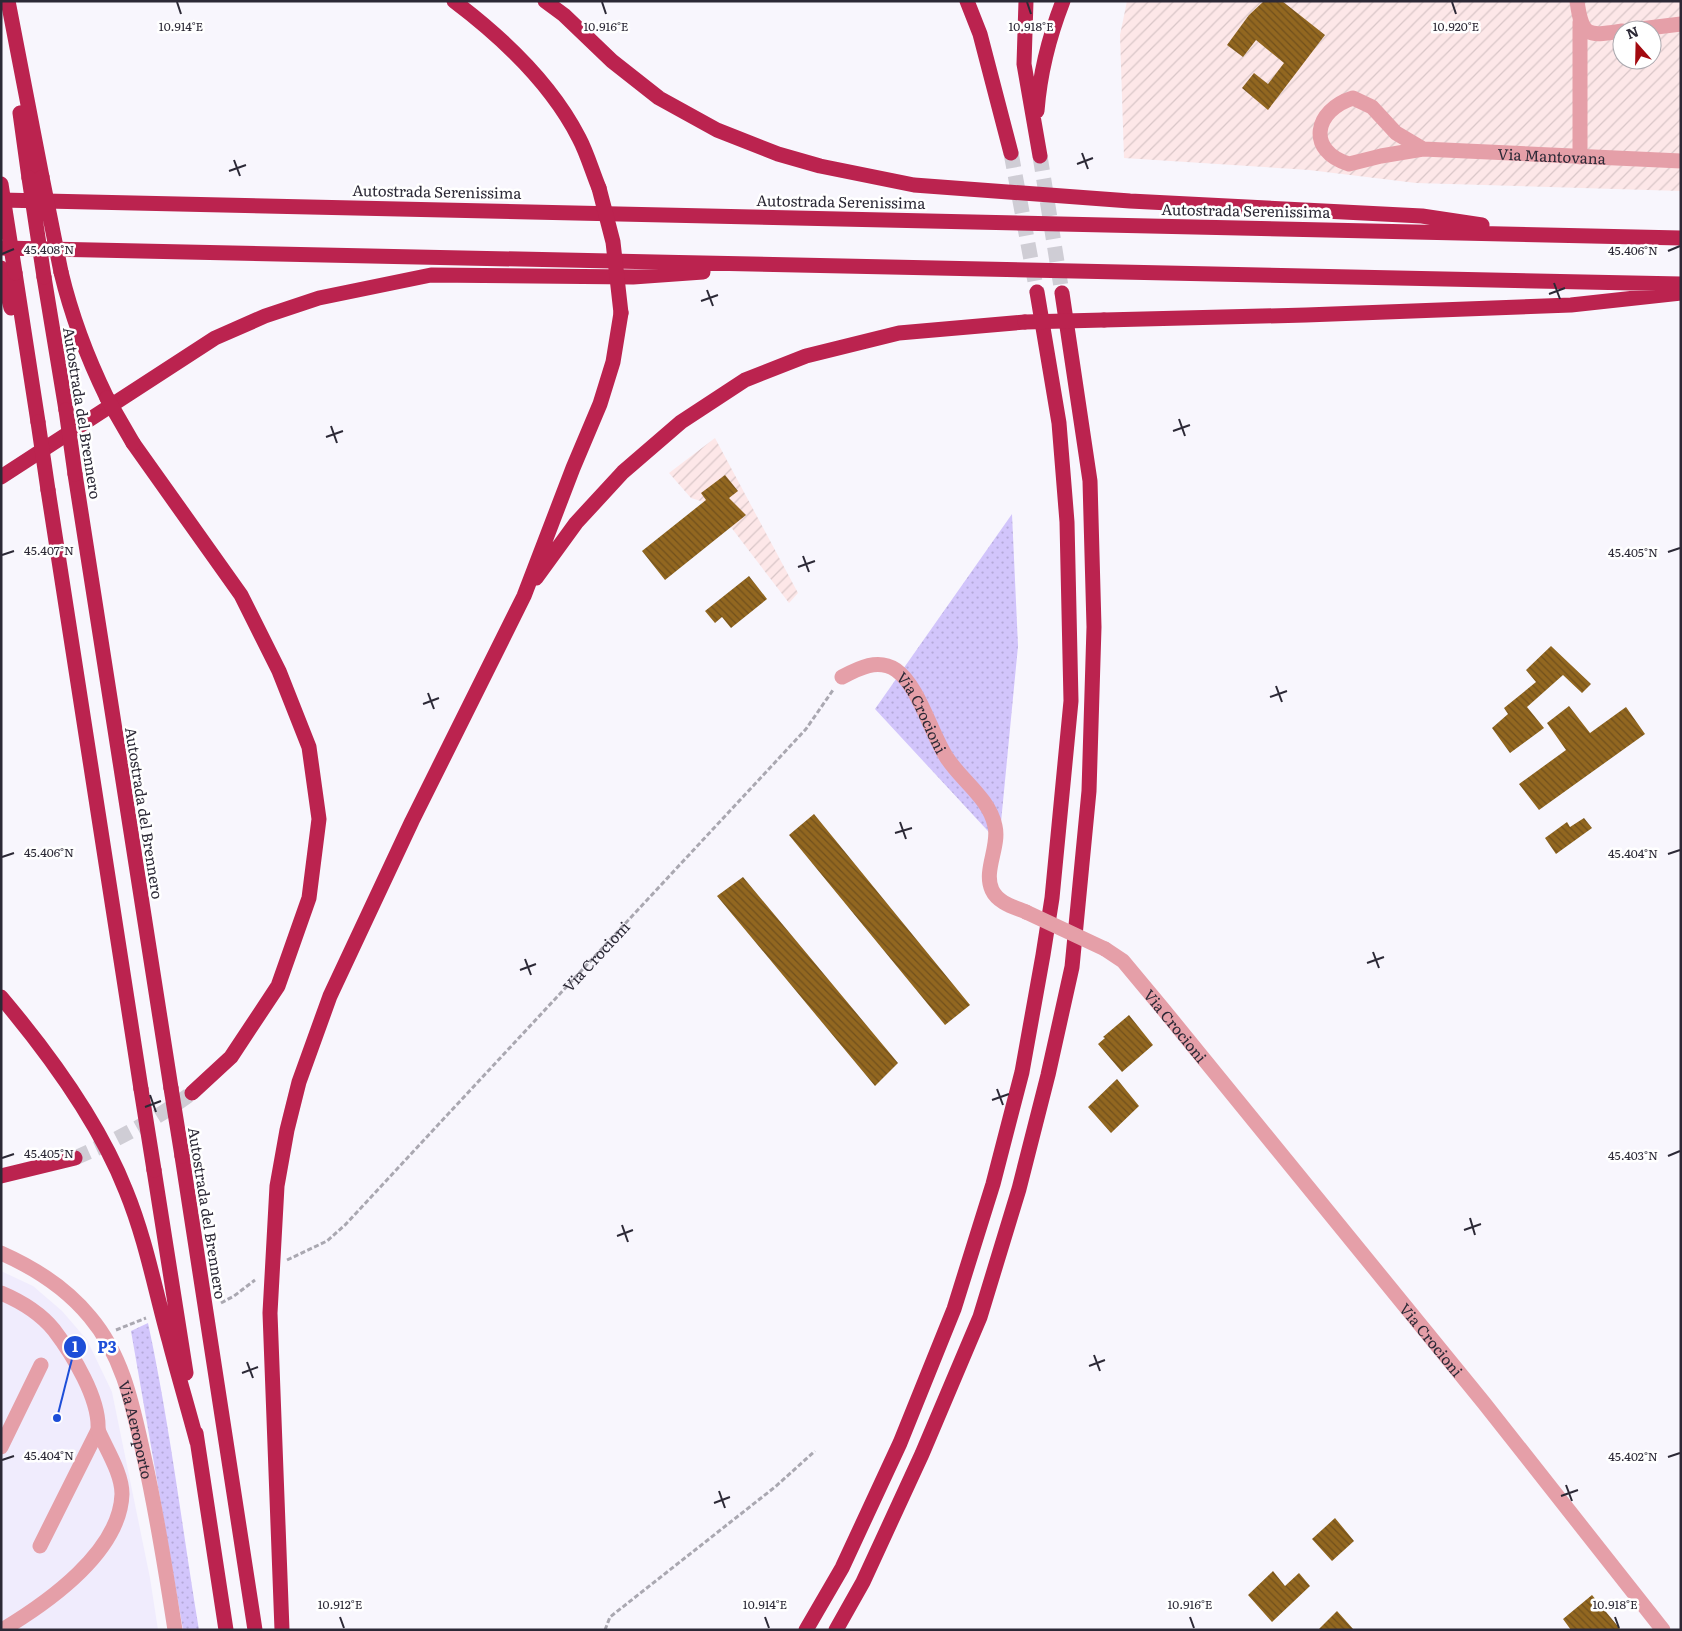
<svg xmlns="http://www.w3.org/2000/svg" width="1682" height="1631" font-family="Literata,serif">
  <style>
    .built { fill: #f0ecfd }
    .industrial { fill: url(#industrial-furrows); fill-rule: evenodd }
    .grass { fill: url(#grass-dots) }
    .building { fill: url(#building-back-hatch) }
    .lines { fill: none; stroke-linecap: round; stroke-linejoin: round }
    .highway-tunnel { stroke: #cfcdd5; stroke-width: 15; stroke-dasharray: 15 8; stroke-linecap: butt }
    .path { stroke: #aaa8b1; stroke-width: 3; stroke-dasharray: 5 2.5; stroke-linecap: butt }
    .minor { stroke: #e59fa8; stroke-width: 15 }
    .highway { stroke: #bb234f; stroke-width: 15 }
    .minor-bridge { stroke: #e59fa8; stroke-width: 15 }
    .highway-bridge { stroke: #bb234f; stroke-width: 15 }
    .ticks { fill: none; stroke: #2c2936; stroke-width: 2 }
    .labels { text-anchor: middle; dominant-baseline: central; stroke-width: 5; stroke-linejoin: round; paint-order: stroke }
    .street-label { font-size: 15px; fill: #2c2936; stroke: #fff }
    .ticks-label { font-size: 12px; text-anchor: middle; fill: #2c2936; stroke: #fff; stroke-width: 5; stroke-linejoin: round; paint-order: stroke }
    .leader { fill: none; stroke: #1d4ed8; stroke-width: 2 }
    .callout-dot { fill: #1d4ed8; stroke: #fff; stroke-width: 2 }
    .mark-label { font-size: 15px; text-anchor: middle; font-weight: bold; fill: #fff }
    .callout-label { font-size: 16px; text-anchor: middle; font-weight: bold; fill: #1d4ed8; stroke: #fff; stroke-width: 5; stroke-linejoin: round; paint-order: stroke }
  </style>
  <defs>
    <pattern id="industrial-furrows" width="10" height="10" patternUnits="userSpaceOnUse" patternTransform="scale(1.25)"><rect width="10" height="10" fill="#fde7e8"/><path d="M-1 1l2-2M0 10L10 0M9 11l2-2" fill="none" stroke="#d9c6c8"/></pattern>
    <pattern id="grass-dots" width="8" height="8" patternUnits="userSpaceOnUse" patternTransform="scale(1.25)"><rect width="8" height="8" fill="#d2c5fb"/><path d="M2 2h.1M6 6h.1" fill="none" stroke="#b4a9d8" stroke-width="1.8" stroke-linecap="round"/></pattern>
    <pattern id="building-back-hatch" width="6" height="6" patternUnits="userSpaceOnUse" patternTransform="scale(1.25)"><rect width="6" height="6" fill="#926720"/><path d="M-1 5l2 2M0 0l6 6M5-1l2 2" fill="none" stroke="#71501c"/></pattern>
  </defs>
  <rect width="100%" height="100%" fill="#f8f6fd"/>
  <path class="built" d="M1,1271l32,15 29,25 25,29 25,52 38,186 8,52h-157z"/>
  <path class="industrial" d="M1127,1h554v190l-265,-8 -107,-13 -185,-12 -4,-123zM1622,30h30v30h-30z
    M715,438l83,155 -9,10 -75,-98 -23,-7 -22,-25z"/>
  <path class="grass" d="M1012,514l6,132 -19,197 -124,-134z
    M148,1323c22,102 34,205 51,307h-16l-52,-299z"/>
  <path class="building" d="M1264,1h18l43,34 -57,75 -26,-22 12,-15 14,11 16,-21 -28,-23 -13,17 -16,-12 22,-30z
    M725,475l13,16 -9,7 17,17 -81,65 -23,-29 64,-51 -5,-7z
    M749,576l18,23 -36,29 -9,-11 -7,6 -10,-12z
    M1551,646l40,38 -9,9 -19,-18 -36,32 17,21 -34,25 -18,-25 16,-14 -4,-6 32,-26 -10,-12z
    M1569,706l21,27 36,-26 19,27 -106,76 -20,-26 47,-34 -19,-27z
    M814,814l156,191 -25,20 -156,-190z
    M1584,818l8,10 -36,26 -11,-16 22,-16 3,5z
    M743,877l155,186 -23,23 -158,-190z
    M1129,1015l24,30 -31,27 -24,-28 7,-6 -2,-1z
    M1117,1079l22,27 -28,27 -23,-26z
    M1335,1518l19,23 -22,20 -20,-22z
    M1273,1571l12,15 14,-13 11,13 -38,36 -24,-27z
    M1592,1595l29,35h-50l-8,-11z
    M1337,1611l17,19h-36z"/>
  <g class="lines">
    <path class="highway-tunnel" d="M1011,153l26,139
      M1040,156l22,137
      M75,1158c44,-19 78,-37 117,-65"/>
    <g class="path">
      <path id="s1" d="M287,1260l40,-19 18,-16 461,-496 27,-39"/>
      <path d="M221,1303l13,-7 21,-16"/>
      <path d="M116,1330l30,-12"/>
      <path d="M605,1630l5,-13 165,-130 40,-36"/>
    </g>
    <g class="minor">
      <path d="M1577,1c5,37 11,35 45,30"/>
      <path d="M1580,22v135"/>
      <path d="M1632,30l49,-6"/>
      <path id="s2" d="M1423,149l-27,-16 -24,-26 -19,-9c-39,12 -47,53 -4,66l32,-8 42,-7 258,12"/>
      <path id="s3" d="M842,677c17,-9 36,-19 54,-7 23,16 35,64 51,88 15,23 42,40 48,68 5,20 -12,45 -3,64 6,13 22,17 34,22"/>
      <path id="s4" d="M1105,949l18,12 40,48 321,394 179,227"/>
      <path id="s5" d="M1,1253c34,15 66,36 89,64 34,40 43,91 54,140 13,57 22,115 31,173"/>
      <path d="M1,1293c19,8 40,21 53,37 19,25 46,69 44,100l-58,116"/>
      <path d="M1,1447l40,-82"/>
      <path d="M2,1630c45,-27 118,-78 120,-136 0,-21 -16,-45 -24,-64"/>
    </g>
    <path class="highway" d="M8,1l34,176
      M454,1c49,37 97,82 125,137 8,15 13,33 20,50
      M545,1l19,14 48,46 47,37 58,32 61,24 42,12 94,19 216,16 292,15 60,9
      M967,1l13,33 31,119
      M1026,1l-2,63 16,92
      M1037,111c3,-39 12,-74 26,-110
      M20,113l9,65
      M1,200l1680,38
      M1,248l1680,36
      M1,268l10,40
      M61,272c11,46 25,83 46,126
      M15,273l23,149
      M44,277l22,133
      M1104,320l202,-5 265,-10 110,-12
      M133,443l108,152 38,76 30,76 10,72 -10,79 -31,88 -47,71 -39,36
      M75,474l96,614
      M1,477l214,-139 50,-22 54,-18 112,-23 202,2 70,-5
      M48,490l93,599
      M536,578l40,-55 47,-51 58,-50 64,-42 61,-24 93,-23 126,-11
      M1,997c48,57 98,125 125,194 20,49 29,99 43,149 9,35 19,68 28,102
      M182,1156l73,474
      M154,1170l32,203
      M1,1176l74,-18
      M196,1433l30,197
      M282,1630l-12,-317 7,-127 10,-56 12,-48 31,-86 82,-175 112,-225 49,-128 27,-64 13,-42 8,-49
      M806,1630l36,-62 58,-125 54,-134 39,-125 29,-112 21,-117 9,-57 19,-197 -4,-179 -8,-99 -22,-131
      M836,1630l27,-48 59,-128 58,-137 39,-128 29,-114 24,-108 17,-176 5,-164 -4,-146 -28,-188"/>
    <path class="minor-bridge" d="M1026,912l79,37"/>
    <path class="highway-bridge" d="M42,177l19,95
      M29,178l15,99
      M1,184l14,89
      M599,188l14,54 8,71
      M1025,322l79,-2
      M107,398l26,45
      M66,410l9,64
      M38,422l10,68
      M171,1088l11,68
      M141,1089l13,81"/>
  </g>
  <path class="ticks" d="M177,2l4,12M602,2l4,12M1027,2l4,12M1452,2l4,12M1082,153l6,16M234,160l6,16M1077,164l16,-6M229,171l17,-6M1668,251l12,-5M2,254l12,-5M1554,283l6,16M707,290l6,16M1549,294l16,-6M701,301l17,-6M1179,419l6,17M331,426l6,17M1173,431l17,-6M326,437l17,-6M1668,552l12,-4M2,555l12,-4M803,556l6,16M798,567l17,-6M1276,686l6,16M428,693l6,16M1270,697l17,-6M423,704l16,-6M900,822l6,17M895,833l17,-5M1668,854l12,-4M2,857l12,-4M1373,952l6,16M525,959l6,16M1367,963l17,-6M520,970l16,-6M997,1089l6,16M150,1095l6,17M992,1100l17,-6M145,1107l16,-6M1668,1156l12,-5M2,1158l12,-4M1470,1218l5,17M622,1225l6,17M1464,1230l17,-6M617,1236l16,-6M1094,1355l6,16M247,1362l6,16M1089,1366l16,-6M242,1373l16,-6M1668,1457l12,-4M2,1460l12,-4M1566,1485l6,16M719,1491l6,17M1561,1496l17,-6M714,1503l16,-6M340,1617l4,11M765,1617l4,11M1190,1617l4,11M1615,1617l4,11"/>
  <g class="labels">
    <g class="street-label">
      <text stroke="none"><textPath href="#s2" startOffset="389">Via Mantovana</textPath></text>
      <text transform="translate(437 191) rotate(1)">Autostrada Serenissima</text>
      <text transform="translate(841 201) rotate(1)">Autostrada Serenissima</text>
      <text transform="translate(1246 210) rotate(1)">Autostrada Serenissima</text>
      <text transform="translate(83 413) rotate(81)">Autostrada del Brennero</text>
      <text stroke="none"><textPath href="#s3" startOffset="108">Via Crocioni</textPath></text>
      <text transform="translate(145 813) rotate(81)">Autostrada del Brennero</text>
      <text stroke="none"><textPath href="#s1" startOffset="436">Via Crocioni</textPath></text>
      <text stroke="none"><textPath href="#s4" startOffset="105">Via Crocioni</textPath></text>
      <text transform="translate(208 1213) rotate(81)">Autostrada del Brennero</text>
      <text stroke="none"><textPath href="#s4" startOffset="510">Via Crocioni</textPath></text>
      <text stroke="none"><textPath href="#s5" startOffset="234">Via Aeroporto</textPath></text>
    </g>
  </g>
  <g class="ticks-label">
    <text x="181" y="31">10.914°E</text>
    <text x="606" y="31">10.916°E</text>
    <text x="1031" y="31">10.918°E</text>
    <text x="1456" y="31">10.920°E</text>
    <text x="49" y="254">45.408°N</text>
    <text x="1633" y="255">45.406°N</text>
    <text x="49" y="555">45.407°N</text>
    <text x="1633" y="557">45.405°N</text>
    <text x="49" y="857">45.406°N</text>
    <text x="1633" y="858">45.404°N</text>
    <text x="49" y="1158">45.405°N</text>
    <text x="1633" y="1160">45.403°N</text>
    <text x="49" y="1460">45.404°N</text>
    <text x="1633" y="1461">45.402°N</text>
    <text x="340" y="1609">10.912°E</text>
    <text x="765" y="1609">10.914°E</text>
    <text x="1190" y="1609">10.916°E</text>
    <text x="1615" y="1609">10.918°E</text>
  </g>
  <path class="leader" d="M57 1418L75 1347"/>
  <g class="callout-dot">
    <circle cx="57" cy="1418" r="5"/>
    <circle cx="75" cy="1347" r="12"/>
  </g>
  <g class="mark-label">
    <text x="75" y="1352">1</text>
  </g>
  <g class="callout-label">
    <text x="107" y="1353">P3</text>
  </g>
  <rect width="1682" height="1631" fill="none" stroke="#2c2936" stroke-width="5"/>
  <g transform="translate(1637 45) rotate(340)"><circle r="24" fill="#ffffff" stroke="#aba9af"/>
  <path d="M0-4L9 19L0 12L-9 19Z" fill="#a30a10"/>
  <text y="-8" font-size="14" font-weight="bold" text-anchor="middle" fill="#2c2936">N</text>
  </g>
</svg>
